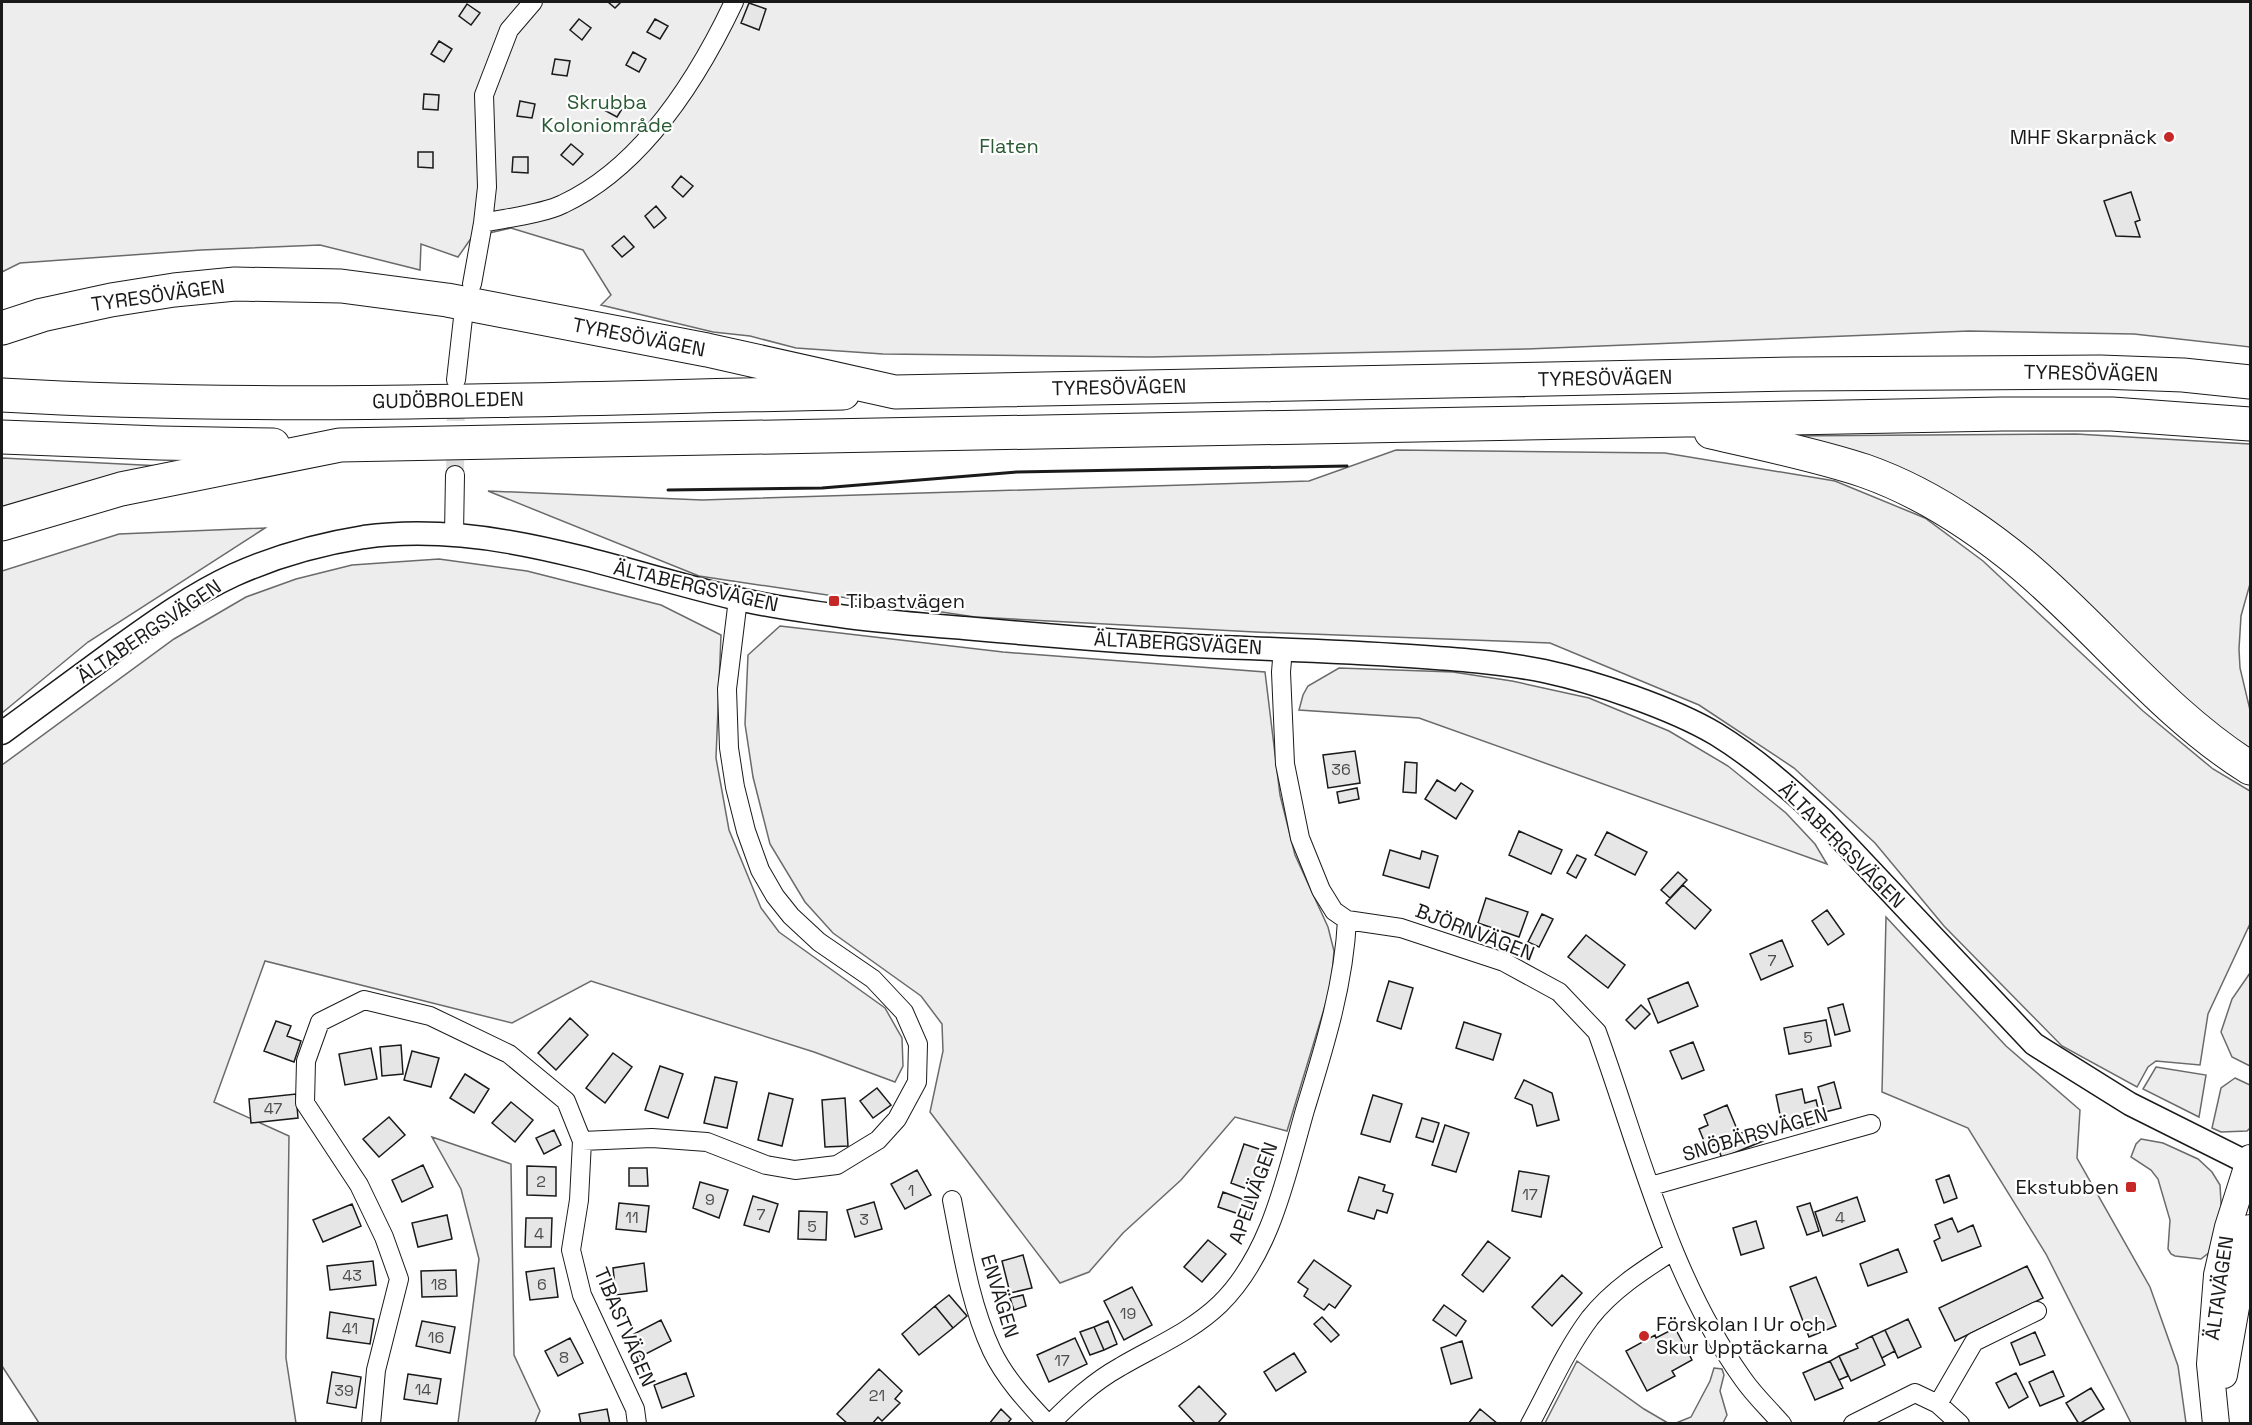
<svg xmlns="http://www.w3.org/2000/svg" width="2252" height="1425" font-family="'Space Grotesk',sans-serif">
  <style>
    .built { fill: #ededed; stroke: #6a6a6a; stroke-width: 1.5 }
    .building { fill: #e6e6e6; stroke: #1a1a1a; stroke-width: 1.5 }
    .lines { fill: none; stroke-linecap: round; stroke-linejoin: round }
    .minor-tunnel { stroke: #ddd; stroke-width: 18; stroke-dasharray: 18 9; stroke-linecap: butt }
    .minor-casing { stroke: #1a1a1a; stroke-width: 20 }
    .tertiary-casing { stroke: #1a1a1a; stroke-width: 25 }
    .secondary-casing { stroke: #1a1a1a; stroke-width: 28 }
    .motorway-casing { stroke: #1a1a1a; stroke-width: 35 }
    .minor { stroke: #fff; stroke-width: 18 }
    .tertiary { stroke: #fff; stroke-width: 22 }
    .secondary { stroke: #fff; stroke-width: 26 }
    .motorway { stroke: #fff; stroke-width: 33 }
    .wall { stroke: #1a1a1a; stroke-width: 3 }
    .poi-dot { fill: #c62828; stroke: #fff; stroke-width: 2 }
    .labels { text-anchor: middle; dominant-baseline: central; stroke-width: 4.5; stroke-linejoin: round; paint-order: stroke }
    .number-label { font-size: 16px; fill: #4d4d4d }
    .park-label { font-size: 20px; fill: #2b5a34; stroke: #fff }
    .poi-label { font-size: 20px; fill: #1a1a1a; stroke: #fff; text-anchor: end }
    .street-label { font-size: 20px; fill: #1a1a1a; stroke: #fff }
  </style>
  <rect width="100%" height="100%" fill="#fff"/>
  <path class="built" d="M2,2h2248v345l-116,-13 -165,-3 -442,18 -377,8 -267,-3 -87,-6 -46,-12 -37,-4 -112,-27 10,-10 -28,-45 -72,-22 -39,9 -14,20 -37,-13 -1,26 -100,-25 -119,5 -181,13 -18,9z
    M2076,434l174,10v140l-9,32 -2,33 1,19 10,42v44l-34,-24 -168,-157 -272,-137z
    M1396,450l269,3 170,28 90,37 58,43 160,150 70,58 37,22v139l-1,-4 -41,88 -8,51 -44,-4 -8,6 -11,20 -75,-41 -118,-120 -69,-83 -81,-75 -95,-63 -149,-62 -295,-11 -280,-15 -276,-41 -211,-85 214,9 607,-19z
    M2,458l160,8 -160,43z
    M265,528l-177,114 -86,71v-142l117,-37z
    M439,559l88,12 134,34 60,30 -5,123 13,72 32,78 18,24 106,76 17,30 1,28 -8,16 -81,-30 -223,-71 -79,42 -247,-62 -51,141 75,34 -3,222 10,65h-257l-37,-57v-601l172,-126 72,-42 50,-18 56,-14z
    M780,626l223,26 262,20 15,123 15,60 33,72 6,24 -3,35 -44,145 -52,-14 -54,63 -58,53 -34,39 -29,11 -130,-171 13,-61 -1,-27 -21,-28 -88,-63 -28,-31 -35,-58 -17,-67 -8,-53 3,-69z
    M1339,668l114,4 59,9 77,17 80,33 59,35 58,47 29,31 12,20 -408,-146 -120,-8 4,-15 5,-9z
    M1886,917l120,129 74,64 -3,48 73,129 28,79 8,57h-55l-85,-169 -78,-126 -86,-36z
    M2250,973v93l-18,-9 -11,-25 11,-33z
    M2156,1067l50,8 -7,42 -56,-28z
    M2235,1078l15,7v43l-3,3 -26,1 -9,-4 9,-40z
    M432,1137l79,27 3,191 26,56 -5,12h-77l21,-164 -18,-70z
    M2141,1139l22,4 35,16 14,13 8,13 2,35 -11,31 -10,8 -26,-3 -4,-2 -3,-5 2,-29 -12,-41 -7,-9 -20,-13 5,-13z
    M1577,1361l67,48 24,14h-123z
    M1714,1368l8,1 2,6 -4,16 7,24 -4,8h-47l15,-6 19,-36z"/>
  <path class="building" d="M608,2h13l-6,6z
    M749,3l17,6 -7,21 -18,-7z
    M467,4l13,9 -9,12 -12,-9z
    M579,19l12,9 -9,12 -12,-10z
    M655,19l13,7 -8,13 -13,-7z
    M439,41l13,8 -8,13 -13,-8z
    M633,52l13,7 -7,13 -13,-7z
    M555,59l15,2 -3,15 -15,-2z
    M424,94l15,1 -1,15 -15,-1z
    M611,97l14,7 -8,13 -13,-7z
    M520,101l15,3 -3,14 -15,-2z
    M571,144l12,10 -10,11 -12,-10z
    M418,152h15v16l-15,-1z
    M513,157h15v16l-16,-1z
    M681,176l12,10 -10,11 -11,-10z
    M2131,192l9,28 -5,2 5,15 -24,-1 -12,-35z
    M656,206l10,12 -12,10 -9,-12z
    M624,236l10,11 -12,10 -10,-11z
    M1355,751l5,32 -32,5 -5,-33z
    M1405,762l12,1 -1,30 -13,-1z
    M1437,780l18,11 6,-8 12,8 -17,28 -31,-20z
    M1357,788l2,11 -20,4 -2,-11z
    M1519,831l43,19 -11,24 -42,-19z
    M1607,832l40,20 -12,23 -40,-20z
    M1390,850l30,9 2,-8 16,5 -9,32 -46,-13z
    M1577,855l9,4 -10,19 -9,-5z
    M1678,872l9,8 -17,18 -9,-8z
    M1683,885l28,25 -16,19 -29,-26z
    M1486,898l42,14 -9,25 -41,-14z
    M1827,910l17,24 -16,11 -16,-24z
    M1542,914l11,5 -14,28 -11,-5z
    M1586,935l39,30 -17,23 -40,-31z
    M1782,940l11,26 -32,14 -11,-26z
    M1389,981l24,7 -12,41 -24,-8z
    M1688,982l10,24 -40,17 -10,-24z
    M1843,1004l7,27 -15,4 -7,-27z
    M1641,1005l9,9 -15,15 -9,-9z
    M570,1018l18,17 -32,35 -18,-17z
    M1826,1020l5,26 -42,8 -5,-26z
    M276,1021l15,5 -4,10 14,5 -7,21 -30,-11z
    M1464,1022l37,12 -8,26 -37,-12z
    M1693,1042l11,28 -22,9 -12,-28z
    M401,1045l2,29 -21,2 -2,-29z
    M371,1048l6,31 -32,6 -6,-31z
    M412,1051l27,7 -8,29 -27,-7z
    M613,1053l19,14 -27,36 -19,-15z
    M660,1066l23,8 -15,44 -23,-8z
    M465,1074l24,15 -15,24 -24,-15z
    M715,1077l22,5 -10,46 -23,-5z
    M1524,1080l28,13 7,27 -22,6 -5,-21 -17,-7z
    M1834,1082l7,26 -16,4 -7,-25z
    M877,1088l14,17 -18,13 -13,-17z
    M1802,1089l3,14 11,-3 5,21 -11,2 1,4 -15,3 -1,-4 -12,3 -7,-34z
    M769,1093l24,6 -11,47 -24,-6z
    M296,1094l2,24 -47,5 -2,-24z
    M1373,1095l29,9 -12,38 -29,-8z
    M845,1098l3,48 -23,1 -3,-47z
    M511,1102l22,18 -18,22 -23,-19z
    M1727,1105l12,29 18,-7 6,14 -41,17 -6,-14 -9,4 -8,-19 9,-4 -4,-10z
    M389,1117l16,18 -26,22 -16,-18z
    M1422,1118l17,5 -6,19 -17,-5z
    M1445,1125l24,8 -13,39 -24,-7z
    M554,1130l7,15 -17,9 -8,-16z
    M1244,1144l27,9 -13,40 -27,-10z
    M423,1165l10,22 -31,15 -10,-22z
    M527,1166l29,1v29l-29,-1z
    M629,1168h18l1,18h-19z
    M917,1170l14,25 -26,14 -14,-25z
    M1519,1171l30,5 -8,41 -29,-6z
    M1949,1175l8,23 -13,5 -8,-23z
    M1359,1177l26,8 -2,6 10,3 -6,19 -10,-3 -3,9 -26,-8z
    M700,1182l28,8 -9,28 -26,-10z
    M1223,1192l30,11 -5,14 -30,-10z
    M753,1196l25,8 -9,28 -25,-7z
    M1857,1197l8,24 -42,15 -8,-24z
    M874,1202l8,27 -27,8 -8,-27z
    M619,1203l30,3 -3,26 -30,-3z
    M1810,1203l9,28 -12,4 -10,-28z
    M352,1204l9,22 -38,16 -10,-22z
    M799,1211l28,1 -1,28 -28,-1z
    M447,1215l5,24 -34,8 -6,-24z
    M526,1218h26l-1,29h-26z
    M1952,1218l6,14 15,-7 8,21 -39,15 -8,-20 6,-3 -5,-13z
    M1756,1221l8,27 -23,7 -8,-27z
    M1208,1240l18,14 -24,28 -18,-15z
    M1488,1241l22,17 -27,34 -21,-17z
    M1898,1249l9,23 -39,14 -8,-22z
    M1023,1255l9,33 -22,5 -8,-32z
    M1314,1260l37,26 -16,22 -6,-4 -5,6 -20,-14 4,-7 -10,-7z
    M373,1261l3,24 -46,5 -3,-24z
    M644,1263l3,28 -31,4 -3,-27z
    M2027,1266l16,32 -88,43 -16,-33z
    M554,1268l4,29 -28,3 -4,-28z
    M456,1270l1,26 -35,1 -1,-26z
    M1562,1275l20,18 -30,33 -20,-19z
    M1816,1277l20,49 -27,11 -19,-50z
    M1132,1287l20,38 -28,15 -20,-39z
    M949,1295l18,21 -14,12 -18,-22z
    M1023,1295l3,11 -12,4 -4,-12z
    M1444,1305l22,16 -10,15 -23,-16z
    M935,1306l18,22 -34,27 -17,-21z
    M330,1312l44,7 -4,25 -43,-6z
    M1322,1317l17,18 -8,7 -17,-18z
    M1908,1319l13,28 -23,11 -13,-28z
    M661,1320l10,21 -31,16 -10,-21z
    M422,1321l33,6 -5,26 -34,-7z
    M1108,1321l9,23 -13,6 -10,-23z
    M1094,1327l10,23 -14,5 -10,-23z
    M1675,1328l17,32 -20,11 3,5 -28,15 -21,-40 29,-16 1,3z
    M1885,1330l10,21 -13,7 -10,-22z
    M2035,1332l10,23 -25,10 -9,-22z
    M1872,1336l13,29 -34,16 -12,-25 19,-8 -2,-4z
    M570,1338l13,25 -25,13 -13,-25z
    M1075,1338l12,26 -38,18 -12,-27z
    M1462,1341l10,37 -21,6 -10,-36z
    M1294,1353l12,19 -30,19 -12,-19z
    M1839,1356l9,20 -9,4 -9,-19z
    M1830,1361l13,27 -28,12 -12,-27z
    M879,1369l23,22 -7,8 5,4 -18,18 -4,-4 -6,7h-24l-11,-10z
    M2053,1371l11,25 -24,10 -11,-24z
    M332,1372l29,5 -5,31 -29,-5z
    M686,1373l8,23 -32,12 -8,-23z
    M2016,1373l12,24 -19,11 -13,-25z
    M408,1374l33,5 -4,25 -33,-5z
    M1199,1386l27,28 -9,10h-21l-17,-18z
    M2091,1388l13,21 -25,15 -13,-21z
    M607,1409l3,15h-29l-2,-10z
    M1001,1409l10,10 -4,5h-18z
    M1480,1409l18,15h-30z"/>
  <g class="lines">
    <path class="minor-tunnel" d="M455,475l1,-82"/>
    <defs>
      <path id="minor" d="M483,223c23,-5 60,-9 80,-19 79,-37 135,-126 171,-202
        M472,284l11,-61 4,-36 -3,-92 25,-65 24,-28
        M456,380l7,-62
        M454,534l1,-59
        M1283,648l-2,24 4,92 15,74 21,52 13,21 13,9 54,8 103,34 55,30 38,40c43,118 72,244 146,347 11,16 26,30 39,45
        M582,1141l70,-3 55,4 59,23 29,5 42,-5 41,-25 19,-21 20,-37 1,-38 -14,-32 -31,-33 -54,-37 -28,-26 -16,-20 -15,-26 -14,-39 -11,-44 -6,-39 -2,-59 11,-90
        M1651,1186l220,-62
        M952,1200c10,51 18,104 40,151 13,27 35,51 56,73
        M1938,1404l36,-62 63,-31
        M371,1424l5,-54 23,-91 -15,-42 -25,-52 -54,-82 1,-42 14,-39 44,-22 66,16 79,38 57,47 16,40 -3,59 -8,50 11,45 53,114 2,15
        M1050,1424c22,-22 43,-42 70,-57 34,-20 71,-35 100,-63 51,-50 66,-128 85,-194 19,-62 39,-125 42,-190
        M1530,1424c19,-35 36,-74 60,-106 22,-28 53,-48 83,-67
        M1853,1424l62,-31 23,11 22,20"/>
      <path id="tertiary" d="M2,733c39,-29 78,-57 117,-86 36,-26 74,-53 115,-72 40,-18 86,-31 130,-38 127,-17 248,32 370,61 37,9 76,14 114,19 39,5 78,8 116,11 77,7 155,14 232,18 71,3 142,5 213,10 45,3 90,6 135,15 51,11 128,37 172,63 39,24 73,54 106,85l212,225 96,60 118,59"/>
      <path id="secondary" d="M2224,1375l26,-147
        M2216,1424l-6,-60 7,-89 11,-48 22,-69"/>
      <path id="motorway" d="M2,328l40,-13 69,-15 63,-10 61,-6 106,2 106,14 260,50 188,42 901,-18 304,-2 83,3 67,7
        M2,395c279,16 561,3 841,-2
        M1711,432c51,12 103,22 154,39 57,20 112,56 159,95 77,65 140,148 226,202
        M2,437l157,6 114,2
        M2,524l119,-35 219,-44 1662,-31h110l138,10"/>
    </defs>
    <use href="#minor" class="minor-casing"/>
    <use href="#tertiary" class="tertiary-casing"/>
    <use href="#secondary" class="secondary-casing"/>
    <use href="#motorway" class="motorway-casing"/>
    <use href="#minor" class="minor"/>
    <use href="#tertiary" class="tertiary"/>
    <use href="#secondary" class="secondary"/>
    <use href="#motorway" class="motorway"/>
    <path class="wall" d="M668,490l154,-2 195,-16 330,-6"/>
  </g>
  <g class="poi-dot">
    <circle cx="2169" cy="137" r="6"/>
    <rect x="828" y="595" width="12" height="12" rx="3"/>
    <rect x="2125" y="1181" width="12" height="12" rx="3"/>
    <circle cx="1644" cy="1336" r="6"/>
  </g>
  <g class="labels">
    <g class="number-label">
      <text x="1341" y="769">36</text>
      <text x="1772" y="960">7</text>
      <text x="1808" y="1037">5</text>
      <text x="273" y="1108">47</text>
      <text x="541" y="1181">2</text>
      <text x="911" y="1190">1</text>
      <text x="1530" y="1194">17</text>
      <text x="710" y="1199">9</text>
      <text x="761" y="1214">7</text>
      <text x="632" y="1217">11</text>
      <text x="1840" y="1217">4</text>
      <text x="864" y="1219">3</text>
      <text x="812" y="1226">5</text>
      <text x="539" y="1233">4</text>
      <text x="352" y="1275">43</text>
      <text x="439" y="1284">18</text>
      <text x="542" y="1284">6</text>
      <text x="1128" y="1313">19</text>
      <text x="350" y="1328">41</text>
      <text x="436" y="1337">16</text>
      <text x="564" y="1357">8</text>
      <text x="1062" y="1360">17</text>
      <text x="423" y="1389">14</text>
      <text x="344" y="1390">39</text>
      <text x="877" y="1395">21</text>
    </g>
    <g class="park-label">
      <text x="607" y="102">Skrubba<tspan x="607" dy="23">Koloniområde</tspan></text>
      <text x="1009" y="146">Flaten</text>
    </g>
    <g class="poi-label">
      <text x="2157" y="137">MHF Skarpnäck</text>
      <text x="846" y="601" text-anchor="start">Tibastvägen</text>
      <text x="2119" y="1187">Ekstubben</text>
      <text x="1656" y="1324" text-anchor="start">Förskolan I Ur och<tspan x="1656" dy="23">Skur Upptäckarna</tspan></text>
    </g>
    <g class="street-label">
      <text transform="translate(158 295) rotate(-8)">TYRESÖVÄGEN</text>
      <text transform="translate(639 337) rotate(11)">TYRESÖVÄGEN</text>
      <text transform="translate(2091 373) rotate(1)">TYRESÖVÄGEN</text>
      <text transform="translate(1605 378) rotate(-1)">TYRESÖVÄGEN</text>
      <text transform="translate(1119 387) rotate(-1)">TYRESÖVÄGEN</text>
      <text transform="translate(448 400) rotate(-1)">GUDÖBROLEDEN</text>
      <text transform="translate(696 586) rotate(13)">ÄLTABERGSVÄGEN</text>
      <text transform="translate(149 631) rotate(-34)">ÄLTABERGSVÄGEN</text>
      <text transform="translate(1178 643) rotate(3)">ÄLTABERGSVÄGEN</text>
      <text transform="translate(1842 845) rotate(45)">ÄLTABERGSVÄGEN</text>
      <text transform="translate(1475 932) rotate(21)">BJÖRNVÄGEN</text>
      <text transform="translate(1755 1134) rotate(-16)">SNÖBÄRSVÄGEN</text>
      <text transform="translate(1253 1193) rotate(-70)">APELVÄGEN</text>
      <text transform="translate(2219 1288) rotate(-82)">ÄLTAVÄGEN</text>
      <text transform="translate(1000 1296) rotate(73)">ENVÄGEN</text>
      <text transform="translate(625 1327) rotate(67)">TIBASTVÄGEN</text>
    </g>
  </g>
  <rect width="2252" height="1425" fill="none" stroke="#1a1a1a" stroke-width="6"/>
</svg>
